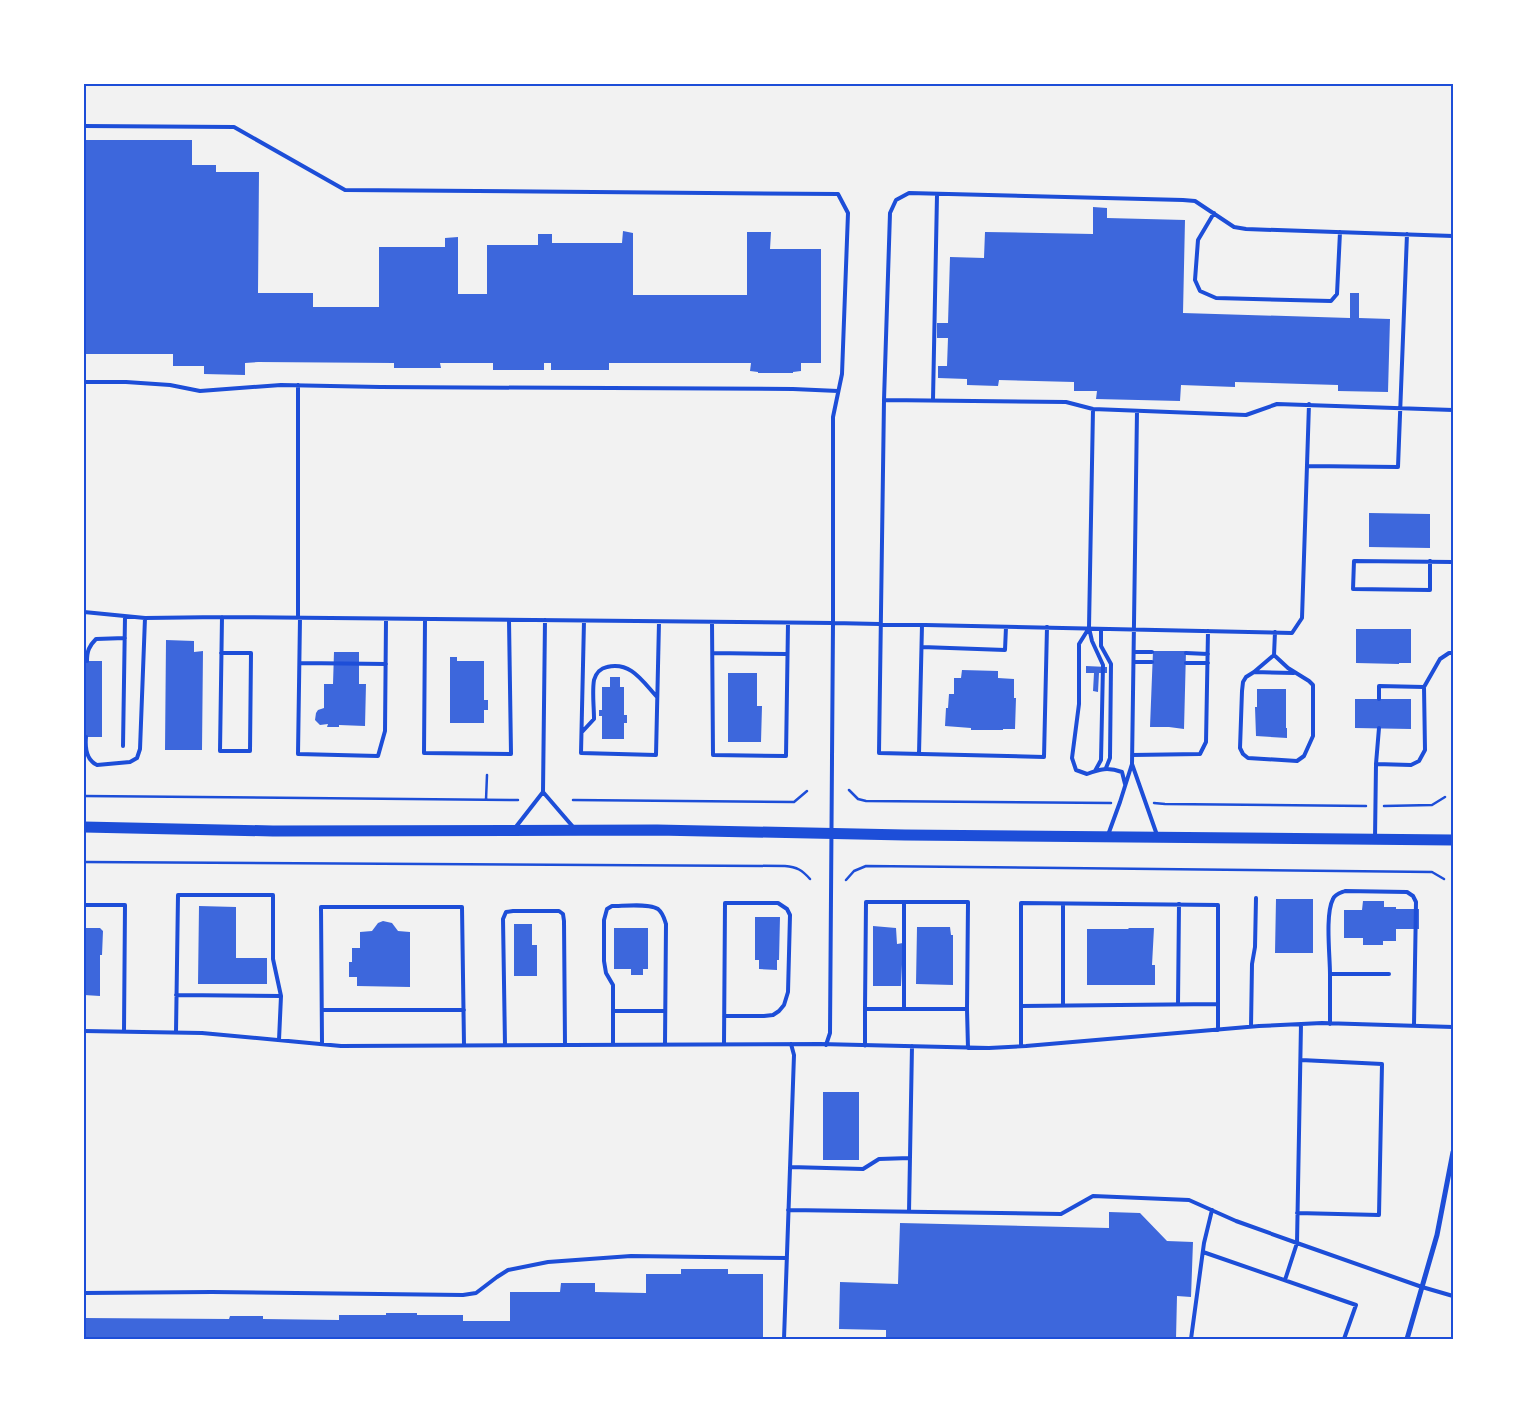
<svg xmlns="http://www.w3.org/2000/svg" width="1537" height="1423" font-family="'Zilla Slab',serif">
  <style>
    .building { fill: #3d67dc }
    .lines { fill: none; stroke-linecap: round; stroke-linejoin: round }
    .path { stroke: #1d4ed8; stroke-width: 2.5 }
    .service { stroke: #1d4ed8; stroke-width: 4 }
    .minor { stroke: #1d4ed8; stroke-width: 5 }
    .primary { stroke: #1d4ed8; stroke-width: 11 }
    .neatline { fill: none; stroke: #1d4ed8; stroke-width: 2 }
  </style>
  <rect width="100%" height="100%" fill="#f2f2f2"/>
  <path class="building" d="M84,140h108v25h24v7h43l-1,121h55v14h66v-60h66v-9l13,-1v57h29v-49h51v-11h14v9h70l1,-12 10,2v62h114v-63h24l-1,17h51v114h-20v8l-8,1v1h-35v-1l-8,-1 1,-8h-142v7h-58v-7h-7v7h-51v-7h-53l1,5h-47v-5l-136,-1 -13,1v12l-41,-1v-8h-31v-12h-89z
    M1093,207l14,1v10l78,2 -2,93 167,5v-25h9v25l31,1 -2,73 -50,-1v-6l-103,-3v5l-54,-2 -1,16 -84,-2 1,-8h-23v-9l-75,-2 -1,6 -31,-1v-6l-29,-1v-12h9l1,-28h-11v-15h11l2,-66 34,1 1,-26 108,2z
    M1369,513l61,1v34l-61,-1z
    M1356,629h55v34h-12v1l-43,-1z
    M166,640l28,1v11l9,-1 -1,99h-37z
    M1153,651h33l-2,78 -15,-2h-19z
    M334,652h25v32h7l-1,42 -26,-1v2h-12l1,-3 -8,1 -5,-5 1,-7 2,-3 6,-2v-24h9z
    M450,657h7v4h27v39h4v10h-4v13h-34z
    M84,661h18v76h-18z
    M1086,666l21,1v6h-8l-1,19 -5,-1 1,-18h-8z
    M962,670l36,1v7l16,1v19h2l-1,31h-12v1h-32v-2l-26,-2 1,-18h2l1,-14h5v-16h7z
    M728,673h29v33h5l-1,36h-33z
    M610,677h10v10h4v28h3v8h-3v16h-22v-23h-3v-6h3v-23h8z
    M1257,689h29v39h1v10l-31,-2 -1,-29h2z
    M1355,699h56v30l-56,-1z
    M1276,899h37v54h-38z
    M1363,901h21v6h12v2h23v20h-23v12h-13v4h-20v-7h-19v-28h18z
    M199,906l37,1v51h31v26h-69z
    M755,917h25l-1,43h-2v10l-18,-1v-9h-4z
    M383,921l9,2 6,8 12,1v55l-53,-1v-9h-8v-15h3v-14h8v-16l12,-1 6,-8z
    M514,924h18v21h5v31h-23z
    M873,926l23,2 1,16 6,-1 -2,43h-28z
    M917,927h33l1,8h2v50l-37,-1z
    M84,928h16l3,3 -1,24h-2v41l-16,-1z
    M614,928h34v41h-5v6h-12v-6h-17z
    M1128,928h26l-2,37h3v20h-68v-56h42z
    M823,1092h36v68h-36z
    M1109,1212l31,1 27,28 26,1 -2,55 -14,-1 -1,43h-290v-9l-47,-1 1,-47 58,2 2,-61 209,5z
    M681,1269h47v5h35v65h-679v-21l145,1 1,-3h33v3l76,1v-5h47v-2h31v2h46v6h47v-29h50l1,-9h34v9l51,1v-19h35z"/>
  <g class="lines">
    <path class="path" d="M849,790l9,9 8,2 245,2
      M84,796l434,4
      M486,800l1,-25
      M573,800l221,2 13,-11
      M1154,803l11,1 201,2
      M1384,806l48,-1 13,-8
      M84,862l701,4c12,1 17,4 25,13
      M846,880l8,-9 12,-5 566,6 12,7"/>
    <path class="service" d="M84,126l150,1 111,63 493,4 10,19 -6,161 -9,43v206l-3,410 -4,12
      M1214,213l-16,27 -3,40 5,11 16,7 115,3 6,-7 3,-62
      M84,382h42l44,3 30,6 81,-6 99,2 413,2 45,2
      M884,400l182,2 27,7 153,6 31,-11 176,6
      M933,400l4,-205
      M1093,409l-4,219 3,13 11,24 -2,95 -6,11
      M1307,466l91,1 9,-233
      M1430,561v29l-77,-1 1,-28 99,1
      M84,612l61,6 77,-1 611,6 459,10 10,-15 7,-214
      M298,618v-233
      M300,618l-2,136 80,2 7,-25 1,-111
      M425,620l-1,133 87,1 -2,-134
      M584,621l-3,132 75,2 3,-133
      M712,622l1,133 73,1 2,-133
      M1047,627l-3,130 -165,-4 5,-353 6,-187 6,-13 13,-7 274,7 12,1 39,26 12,2 207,7
      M1089,628l-10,16v60l-7,54 4,12 11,4c13,-5 21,-7 35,-2l3,12
      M1101,629v17l10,18 -1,94 -4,10
      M922,647l83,3 1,-23
      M1134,652h18
      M221,653h30l-1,98h-30l2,-134
      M713,653l74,1
      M1186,653l22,1
      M1274,655l14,13 21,13 4,4v51l-9,20 -7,5 -49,-3 -5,-4 -3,-6 2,-57 1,-9 3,-5 8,-5 20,-17 1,-23
      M87,661c0,-10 2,-15 9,-22l29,-1
      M1134,662h18
      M300,663l86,1
      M1186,663h22
      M1254,672l40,1
      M1379,699v-13l45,1
      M582,732l12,-13c0,-13 -2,-27 0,-39 2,-7 7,-12 13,-13 24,-6 36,15 50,30
      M86,737c-1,11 0,23 11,28l33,-3 7,-4 3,-9 5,-131
      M123,746l2,-129
      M919,754l3,-129
      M1132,755l68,-1 6,-12 2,-111
      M1132,764l25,71
      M1376,764l35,1 8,-4 6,-11 -1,-63 16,-28 9,-6h4
      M543,792l31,36
      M515,828l28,-36 2,-172
      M1108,835l12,-33 12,-38 5,-353
      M1375,838l1,-74 3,-36
      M866,902h102l-1,107h-102z
      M904,902v107
      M84,905h41l-1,126
      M1330,974c0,-18 -5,-60 3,-75 2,-5 7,-6 12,-8l62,1 6,4 3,6 -2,123
      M176,995l105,1
      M1178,1004l1,-100
      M1021,1006l197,-2
      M1063,1006v-102
      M967,1009l1,39
      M322,1010h142
      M613,1011h52
      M1330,1024v-50h59
      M1251,1027l1,-63 3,-17 1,-49
      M84,1031l118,2 139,13 479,-2 169,4 37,-2 233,-20 63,-3 131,4
      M176,1032l2,-137h95v64l8,37 -2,44
      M322,1044l-1,-137h141l2,138
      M724,1044l1,-141h53l9,6 3,6 -2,77 -4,13 -5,6 -6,4 -9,1h-40
      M505,1045l-2,-126 3,-7 7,-1h46l4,3 1,7 1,124
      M613,1045v-60l-7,-12 -2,-12v-41l3,-11 5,-3c12,0 37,-3 46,3 5,4 6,9 8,15l-1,120
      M865,1046v-37
      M1021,1046v-143l197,2v125
      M790,1167l73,2 16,-10 31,-1
      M788,1210l273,4 32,-18 96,4 47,21 61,22 125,44 31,9
      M909,1212l3,-166
      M1297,1213l82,2 3,-151 -81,-4
      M1203,1252l153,53 -12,34
      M1285,1280l12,-37 4,-219
      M84,1293l128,-1 251,3 13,-2 21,-16 11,-7 40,-8 83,-6 156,2
      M784,1339l10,-284 -3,-11
      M1191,1339l13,-96 8,-33"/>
    <path class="minor" d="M1407,1339l30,-104 16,-83"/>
    <path class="primary" d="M84,827l189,4 384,-1 248,5 548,5"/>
  </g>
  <rect width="1537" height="1423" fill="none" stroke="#ffffff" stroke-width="170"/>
  <rect x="85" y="85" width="1367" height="1253" class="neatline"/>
</svg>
